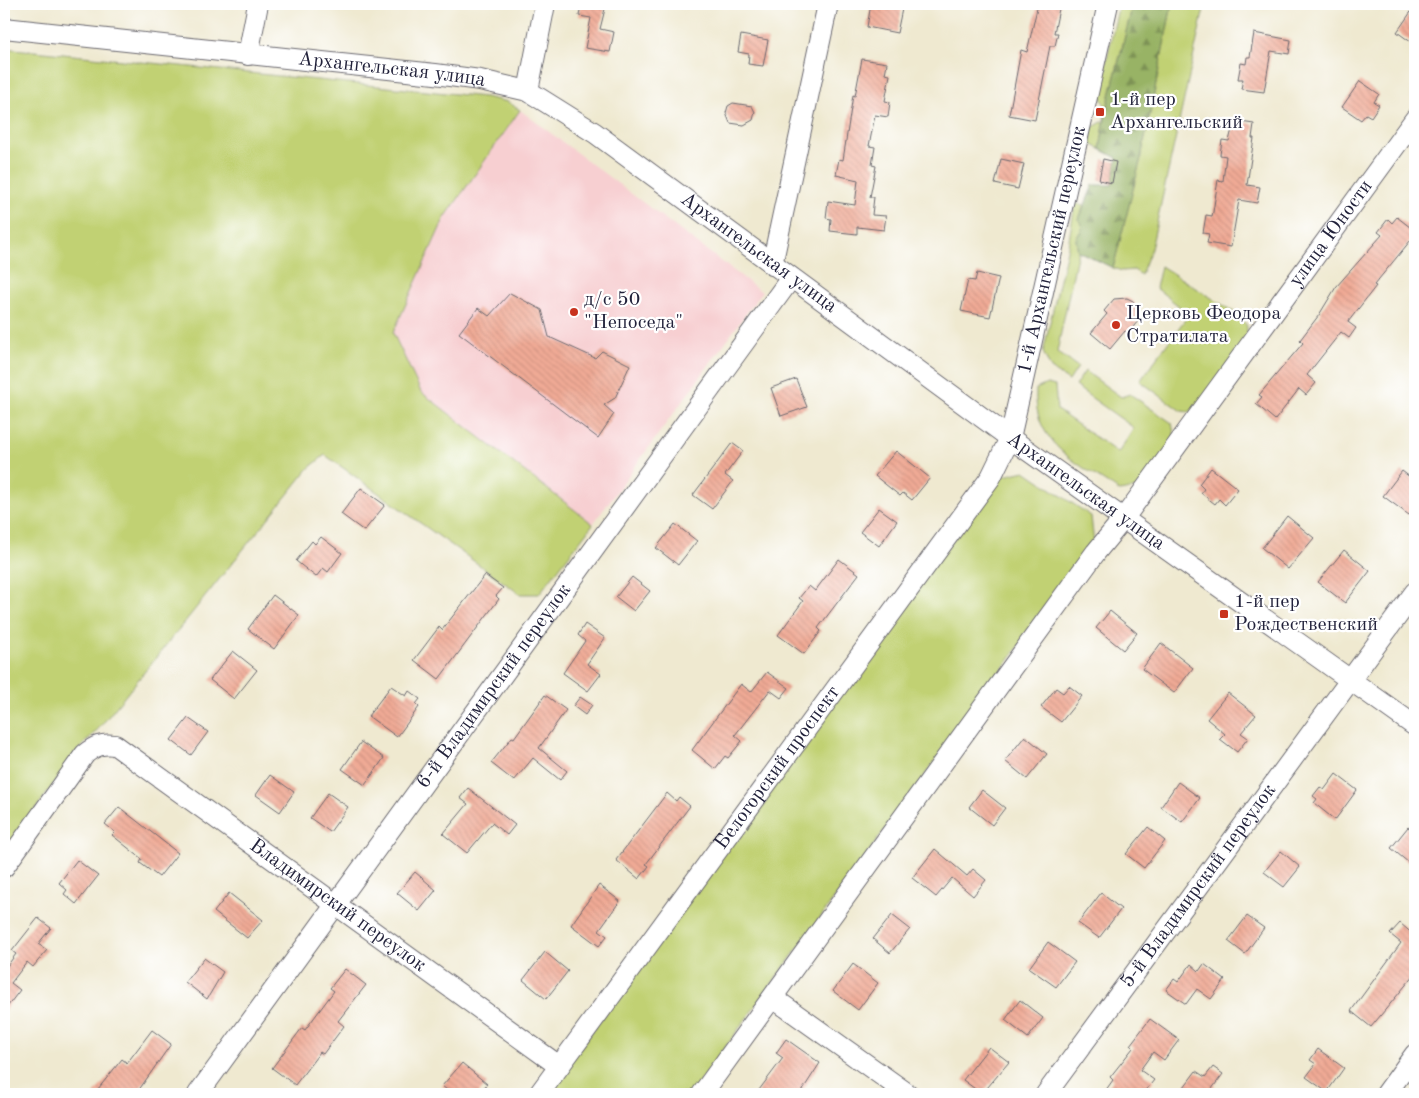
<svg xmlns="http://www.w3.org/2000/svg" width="1419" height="1098" font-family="'Old Standard TT',serif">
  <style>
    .built { fill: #f7cfd1 }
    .green { fill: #c1d173; stroke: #727a57 }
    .forest { fill: url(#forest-firs); stroke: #5d6a50 }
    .building { fill: url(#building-back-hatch) }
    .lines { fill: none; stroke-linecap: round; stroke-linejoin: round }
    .minor-casing { stroke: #6a686f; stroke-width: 22 }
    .minor { stroke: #fff; stroke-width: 20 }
    .poi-dot { fill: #c8321e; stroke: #fff; stroke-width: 2 }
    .labels { text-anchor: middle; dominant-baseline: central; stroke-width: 4.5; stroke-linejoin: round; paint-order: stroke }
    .street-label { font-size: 20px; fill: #22223b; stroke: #fff }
    .poi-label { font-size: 20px; fill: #22223b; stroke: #fff; text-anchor: start }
  </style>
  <defs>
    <pattern id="forest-firs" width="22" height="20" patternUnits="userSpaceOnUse" patternTransform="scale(1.25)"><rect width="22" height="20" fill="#98b365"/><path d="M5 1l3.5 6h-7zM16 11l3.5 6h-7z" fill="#7c9154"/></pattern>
    <pattern id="building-back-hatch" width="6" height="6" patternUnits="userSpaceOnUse" patternTransform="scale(1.25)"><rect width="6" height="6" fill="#f0aa95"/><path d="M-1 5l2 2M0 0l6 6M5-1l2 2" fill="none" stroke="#ce9281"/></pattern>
  </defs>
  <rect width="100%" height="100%" fill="#fff"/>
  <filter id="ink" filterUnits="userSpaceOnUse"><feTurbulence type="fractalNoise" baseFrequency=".02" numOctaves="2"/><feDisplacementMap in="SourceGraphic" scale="10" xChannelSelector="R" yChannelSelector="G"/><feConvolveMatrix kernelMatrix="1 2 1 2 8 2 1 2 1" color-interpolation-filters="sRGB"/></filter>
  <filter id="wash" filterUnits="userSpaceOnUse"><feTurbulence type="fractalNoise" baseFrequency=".0096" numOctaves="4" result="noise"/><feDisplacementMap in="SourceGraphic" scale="20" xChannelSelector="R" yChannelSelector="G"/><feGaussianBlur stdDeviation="1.12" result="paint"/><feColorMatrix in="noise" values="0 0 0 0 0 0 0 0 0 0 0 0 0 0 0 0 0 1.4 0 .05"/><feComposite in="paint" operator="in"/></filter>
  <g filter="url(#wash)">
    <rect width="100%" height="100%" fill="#efe9d0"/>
    <path class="built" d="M520,110l242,182 -169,232 -172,-132 -28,-59 51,-114z"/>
    <path class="green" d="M1119,4h14l-27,108 -6,37 -9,-5v-16l13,-7 2,-14 -7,-13z
      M1172,4h33l-54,245 -10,26 -7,-5 -12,1 -9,-3 28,-110z
      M4,48l481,49 23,5 12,8 -76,109 -51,114 28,59 172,132 -54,70h-19l-195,-139 -16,13 -209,259 -22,23 -74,103z
      M1075,203l9,2 -5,14 4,9 -7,11 2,12 -21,101 21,15 -9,14 -18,-12 -8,-17 25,-106z
      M1161,266l79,50 7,10v11l-51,71 -7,4 -8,-1 -41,-30 49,-67 -33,-26z
      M1085,371l36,26 9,-3 42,29 3,16 -37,49 -19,3c-39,-27 -87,-46 -83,-102l11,-5 8,2 2,24 61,43 16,-25 -59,-42z
      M1025,471l66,45 3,28 -403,550h-145l453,-617z"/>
    <path class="forest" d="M1133,4h39l-31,154 -28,110 -35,-17 -2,-12 6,-11 -3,-9 14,-34h19l5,-27 -17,-9 6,-37z"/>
    <g id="blocks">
      <path class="building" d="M581,4l25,1 -6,24 14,3 -4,20 -25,-4 6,-30 -12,-2z
        M871,4h32l-6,29 -30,-6z
        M1038,4h22l-6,29h4l-3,13h-5l-15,74 -26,-5 12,-65 6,2z
        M1415,6v39l-18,-13z
        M1254,33l37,7 -2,14 -18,-3 -7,41 -23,-3 2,-10h-5l3,-16 5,1 1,-7h3z
        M741,35l27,5 -5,26 -15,-2 1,-10 -11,-2z
        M862,59l25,4 -2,11 5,1 -5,26 5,1 -2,15 -13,-2 -6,31 6,1 -3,18 4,1 -6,31h4l-2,18 14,1 -2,14 -27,-3v7l-27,-3 1,-12 -5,-1 2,-17 27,4 3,-25 -22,-5 3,-16 4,1 10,-65 2,1z
        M1360,81l19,13 -5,8 5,3 -8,12 -5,-3 -5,6 -19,-13z
        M733,103l19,3 3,6 -2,8 -9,5 -14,-2 -4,-10 2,-7z
        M1234,121l20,3 -2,14h2l-7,47 13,2 -3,16 -18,-3 -8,47 -24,-4 2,-9 -6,-1 3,-18 6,1 1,-4 5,-32 5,1 3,-25 -6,-1 2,-15 7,1z
        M1001,159l23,5 -6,25 -23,-5z
        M1103,159l13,3 -4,21 -13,-3z
        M1397,217l18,14v4l-41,50 2,1 -28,36 8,6 -7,10 -8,-6 -34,43 9,8 -10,12 -7,-6 -24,31 -19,-16 6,-7 -3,-2 44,-52 -3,-3 19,-25 17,-28 46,-52 -4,-3 10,-13 4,4z
        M977,273l22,5 -9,39 -29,-6 7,-31 7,1z
        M510,293l32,17 7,27 46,21 7,-7 28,14 -15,33 -11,7 10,9 -16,24 -139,-105 19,-25 11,8z
        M1127,298l6,3 4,6 2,13 -11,13 -3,-2 -15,18 -19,-16 16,-19 -3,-3 10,-12z
        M796,379l11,28 -26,9 -10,-28z
        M732,443l11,8 -18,24 8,6 -21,28 -19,-14z
        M896,451l34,27 -18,22 -9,-7 -3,3 -25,-20z
        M1211,468l27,21 -13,16 -6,-6 -4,5 -14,-11 3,-4 -5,-5z
        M1402,471l13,10v26l-6,8 -26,-19z
        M361,488l24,17 -21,26 -23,-17z
        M879,508l18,13 -18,25 -19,-14z
        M1287,516l27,22 -26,31 -26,-21z
        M675,524l22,17 -19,24 -22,-17z
        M321,537l21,16 -14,19 -5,-4 -7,9 -20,-16 16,-20 3,3z
        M1344,550l26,21 -25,32 -27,-21z
        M839,559l20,15 -41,54 3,3 -17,23 -26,-19 25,-34 -4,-3 10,-12 6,5z
        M485,575l18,13 -7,8 3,3 -60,80 -25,-19 25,-33 3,3z
        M632,577l18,14 -16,20 -18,-14z
        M273,595l26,20 -25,34 -26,-20z
        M1110,611l27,22 -14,17 -27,-22z
        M585,624l20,14 -18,26 14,10 -13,17 -25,-18 22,-32 -7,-6z
        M1161,643l32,25 -19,25 -32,-24z
        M233,651l24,19 -23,29 -24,-19z
        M767,672l22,16 -8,10 -11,-8 -35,45 7,6 -14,17 -3,-2 -10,13 -23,-19 49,-66 10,8z
        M391,686l15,10 3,-5 11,8 -4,5 3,3 -22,30 -29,-21z
        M1069,686l13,10 -21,26 -20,-15 15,-19 7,5z
        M1228,693l28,22 -15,18 7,5 -11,14 -17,-13 5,-5 -18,-15z
        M545,695l21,15 -27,38 28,23 -7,9 -27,-22 -19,23 -23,-18 21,-26 2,1z
        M580,697l12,8 -7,10 -12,-9z
        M188,718l20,14 -17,23 -20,-15z
        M1025,736l22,18 -20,25 -22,-18z
        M361,742l23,16 -19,27 -23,-16z
        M1336,774l21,16 -22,30 -21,-17 3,-4 -4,-3 7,-9 4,3z
        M270,775l24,17 -14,20 -24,-17z
        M1178,782l22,16 -18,24 -21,-15z
        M468,788l47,37 -8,10 -15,-12 -25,30 -24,-19 25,-30 -8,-6z
        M982,790l23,18 -13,17 -23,-18z
        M328,793l20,14 -18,25 -20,-14z
        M667,793l9,8 3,-4 11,9 -44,58 3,2 -10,13 -23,-19z
        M119,807l59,46 -19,24 -19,-14 2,-4 -30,-24 3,-3 -10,-8z
        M1148,827l17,14 -21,27 -18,-14z
        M1408,827l7,5v36l-24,-20z
        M935,849l32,27 6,-7 13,11 -13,16 -21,-18 -16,19 -24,-19z
        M1281,851l19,16 -16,20 -20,-15z
        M77,860l21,16 -22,28 -12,-10 3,-4 -8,-7z
        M415,872l21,18 -17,21 -22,-18z
        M599,885l21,16 -21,29 8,6 -8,10 -28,-21z
        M229,893l34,27 -16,18 -33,-26z
        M1101,893l20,16 -22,29 -21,-15z
        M892,915l18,14 -20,24 -17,-14z
        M1247,916l17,12 -19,26 -17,-13z
        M38,918l13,10 -13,16 9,6 -14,17 -6,-5 -16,21 9,7 -16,21v-41l12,-16 -4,-3z
        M1400,923l15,13v38l-44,53 -20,-16 50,-68 -11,-9z
        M1048,942l27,20 -19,25 -27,-19z
        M545,952l23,19 -22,28 -23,-19z
        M204,958l19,14 -16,27 -22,-17z
        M853,964l25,19 -20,27 -25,-19z
        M1191,964l8,7 5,-7 21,16 -14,19 -14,-10 -11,15 -20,-14 8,-11 4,3z
        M345,969l21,16 -28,36 6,5 -21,28 -3,-2 -25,33 -23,-17 30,-40 3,2 29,-39 -4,-3z
        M1020,1000l23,18 -15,20 -23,-18z
        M1150,1019l29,21 -15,20 -11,-8 -13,18 14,10 -11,14h-40l10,-14 -3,-3 23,-29 -3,-3z
        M152,1030l19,14 -35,50h-42l28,-35 5,4z
        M786,1039l34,24 -20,31h-44l27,-36 -7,-5z
        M989,1047l20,15 -27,32 -19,-14z
        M1318,1049l26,19 -17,24 -21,-15 10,-13 -6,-4z
        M462,1063l25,21 -9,10h-26l-10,-8z
        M1213,1067l10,7 -15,20h-14l-10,-7 12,-16 9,6z"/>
    </g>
  </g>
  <g filter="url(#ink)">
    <use href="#blocks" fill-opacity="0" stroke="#6a686f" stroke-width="1"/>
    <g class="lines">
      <defs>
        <g id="minor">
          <path id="s1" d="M4,28l431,46 45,6 48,11 67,42 415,305 405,288"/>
          <path d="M248,55l10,-51"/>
          <path d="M528,91l17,-87"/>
          <path d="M772,265l56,-261"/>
          <path id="s2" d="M4,867l81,-113c10,-8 17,-11 30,-9l444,321"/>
          <path d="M773,998l135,96"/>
          <path id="s3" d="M198,1094l593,-816"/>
          <path id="s4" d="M539,1094l452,-617 19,-39 98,-434"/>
          <path id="s5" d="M702,1094l394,-542 28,-34 291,-399"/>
          <path id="s6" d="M1046,1094l369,-502"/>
          <path d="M1386,1094l29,-40"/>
        </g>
      </defs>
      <use href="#minor" class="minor-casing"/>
      <use href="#minor" class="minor"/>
    </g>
  </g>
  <g class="poi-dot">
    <rect x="1095" y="107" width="10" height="10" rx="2.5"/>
    <circle cx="574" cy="312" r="5"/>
    <circle cx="1116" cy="325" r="5"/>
    <rect x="1219" y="609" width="10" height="10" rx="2.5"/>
  </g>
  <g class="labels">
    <g class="street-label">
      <text stroke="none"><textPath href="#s1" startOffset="390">Архангельская улица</textPath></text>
      <text stroke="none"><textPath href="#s5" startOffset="1066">улица Юности</textPath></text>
      <text stroke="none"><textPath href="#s4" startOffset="1001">1-й Архангельский переулок</textPath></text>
      <text stroke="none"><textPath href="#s1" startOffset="810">Архангельская улица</textPath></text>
      <text stroke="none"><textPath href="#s1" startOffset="1215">Архангельская улица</textPath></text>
      <text stroke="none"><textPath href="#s3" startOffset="504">6-й Владимирский переулок</textPath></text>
      <text stroke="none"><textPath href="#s4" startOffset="404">Белогорский проспект</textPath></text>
      <text stroke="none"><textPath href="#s6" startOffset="258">5-й Владимирский переулок</textPath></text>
      <text stroke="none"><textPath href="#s2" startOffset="446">Владимирский переулок</textPath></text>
    </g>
    <g class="poi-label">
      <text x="1110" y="100">1-й пер<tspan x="1110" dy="23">Архангельский</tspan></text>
      <text x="584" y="300">д/с 50<tspan x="584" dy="23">"Непоседа"</tspan></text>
      <text x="1126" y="314">Церковь Феодора<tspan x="1126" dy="23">Стратилата</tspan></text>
      <text x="1234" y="602">1-й пер<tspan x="1234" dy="23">Рождественский</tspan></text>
    </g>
  </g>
  <rect width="1419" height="1098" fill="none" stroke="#fff" stroke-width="20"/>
</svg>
